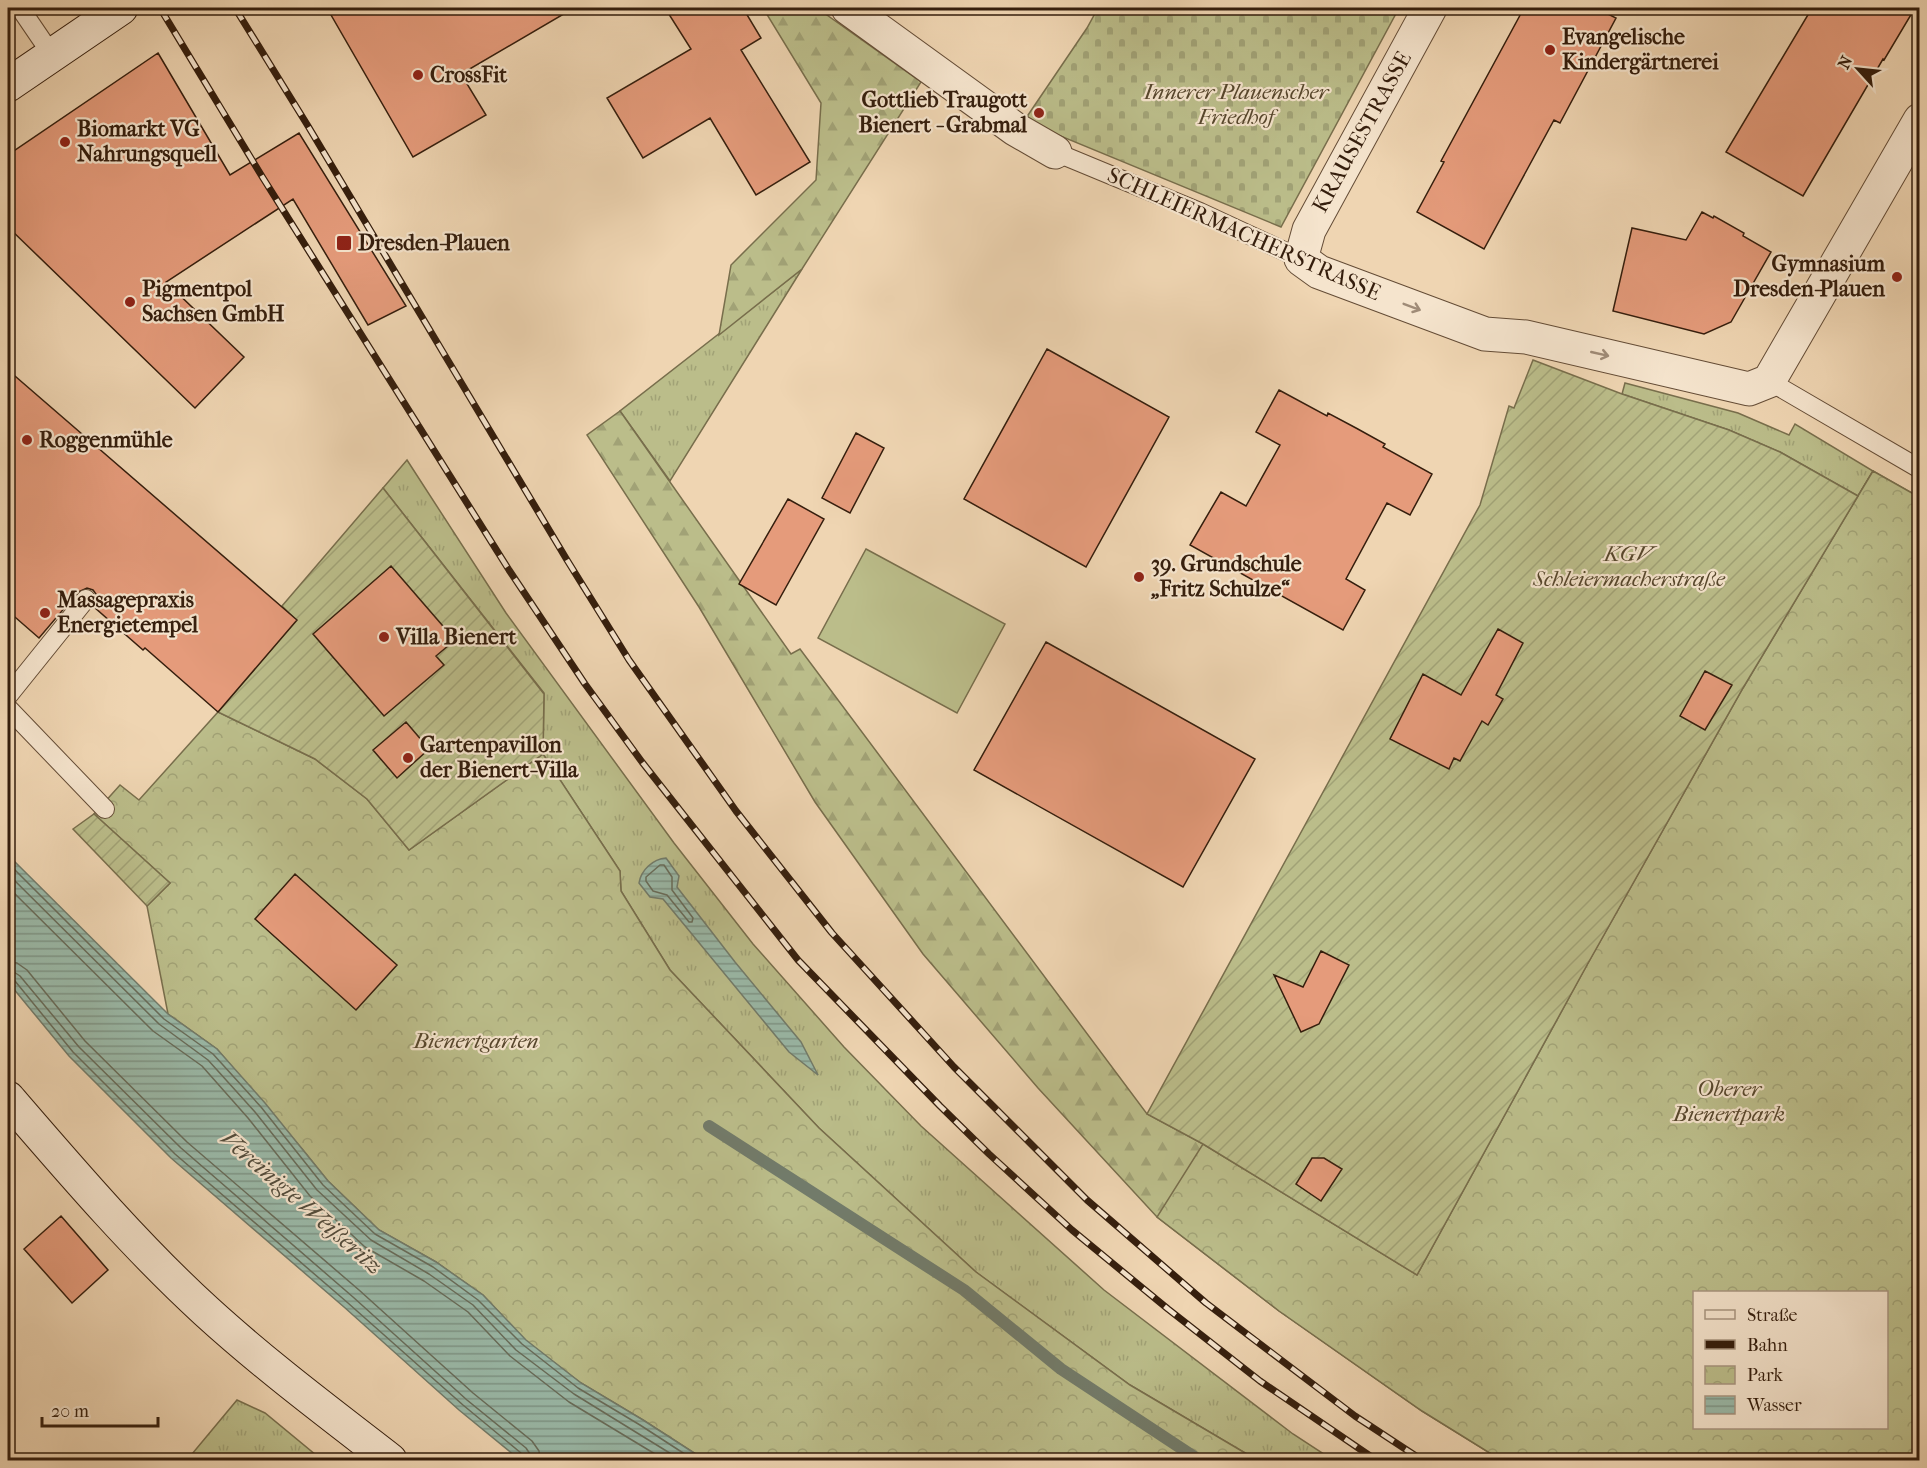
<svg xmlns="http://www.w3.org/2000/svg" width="1927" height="1468" font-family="'IM FELL French Canon',serif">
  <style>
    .grass { fill: url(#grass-tufts); stroke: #786e4c; stroke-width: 1.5 }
    .forest { fill: url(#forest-firs); stroke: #786e4c; stroke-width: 1.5 }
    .cemetery { fill: url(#cemetery-stones); stroke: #786e4c; stroke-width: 1.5 }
    .park { fill: url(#park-crowns); stroke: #786e4c; stroke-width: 1.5; fill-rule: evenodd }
    .garden { fill: url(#garden-furrows); stroke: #786e4c; stroke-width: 1.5 }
    .pitch { fill: #bbbd8a; stroke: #786e4c; stroke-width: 1.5 }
    .water { fill: url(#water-rules); stroke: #727b6a; stroke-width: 1.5 }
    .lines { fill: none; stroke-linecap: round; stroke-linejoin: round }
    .shore { stroke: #686c5a; stroke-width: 1.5 }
    .stream { stroke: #727b6a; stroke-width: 12 }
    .building { fill: #e59b7b; stroke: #351e0d; stroke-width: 1.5 }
    .lane-casing { stroke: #644c36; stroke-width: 20 }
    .street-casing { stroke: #644c36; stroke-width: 35 }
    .secondary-casing { stroke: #351e0d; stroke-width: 35 }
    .lane { stroke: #f5e4cd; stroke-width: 18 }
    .street { stroke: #f5e4cd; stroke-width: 33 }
    .secondary { stroke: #f5e4cd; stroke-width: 33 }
    .rail-casing { stroke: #351e0d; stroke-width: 7 }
    .rail { stroke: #f5e4cd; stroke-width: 4.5; stroke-dasharray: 14; stroke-linecap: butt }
    .oneway { stroke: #9f8b77 }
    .poi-dot { fill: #8f2418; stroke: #f5e4cd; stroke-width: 2 }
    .labels { text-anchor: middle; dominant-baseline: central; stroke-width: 4.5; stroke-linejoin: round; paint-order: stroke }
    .poi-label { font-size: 22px; font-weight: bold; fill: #351e0d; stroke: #f5e4cd; text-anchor: start }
    .park-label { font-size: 22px; font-style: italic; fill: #56462c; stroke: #f5e4cd }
    .street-label { font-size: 22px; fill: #351e0d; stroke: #f5e4cd }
    .water-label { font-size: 24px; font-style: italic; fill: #534c3c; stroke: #f5e4cd }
  </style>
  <defs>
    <pattern id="grass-tufts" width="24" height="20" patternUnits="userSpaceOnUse" patternTransform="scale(1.5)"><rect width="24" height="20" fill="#bbbd8a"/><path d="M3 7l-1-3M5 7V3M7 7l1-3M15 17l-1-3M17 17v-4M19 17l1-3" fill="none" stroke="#a1a276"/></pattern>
    <pattern id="forest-firs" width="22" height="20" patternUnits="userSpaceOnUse" patternTransform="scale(1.5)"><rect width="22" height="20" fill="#bbbd8a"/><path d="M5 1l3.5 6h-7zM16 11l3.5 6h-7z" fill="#a1a276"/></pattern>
    <pattern id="cemetery-stones" width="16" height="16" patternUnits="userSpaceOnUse" patternTransform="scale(1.5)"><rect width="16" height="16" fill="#bbbd8a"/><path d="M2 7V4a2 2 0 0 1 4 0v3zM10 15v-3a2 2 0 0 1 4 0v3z" fill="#a1a276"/></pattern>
    <pattern id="park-crowns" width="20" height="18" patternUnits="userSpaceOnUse" patternTransform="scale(1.5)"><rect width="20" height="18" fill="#bbbd8a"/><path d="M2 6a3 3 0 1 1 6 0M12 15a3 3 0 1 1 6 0" fill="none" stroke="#a1a276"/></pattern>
    <pattern id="garden-furrows" width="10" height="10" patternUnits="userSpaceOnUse" patternTransform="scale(1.5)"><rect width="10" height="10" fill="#bbbd8a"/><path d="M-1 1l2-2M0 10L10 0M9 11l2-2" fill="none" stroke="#a1a276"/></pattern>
    <pattern id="water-rules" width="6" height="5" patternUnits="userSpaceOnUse" patternTransform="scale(1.5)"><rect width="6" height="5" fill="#9ab9a8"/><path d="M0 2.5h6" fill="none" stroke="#7e9687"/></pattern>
  </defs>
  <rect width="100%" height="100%" fill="#efd5b2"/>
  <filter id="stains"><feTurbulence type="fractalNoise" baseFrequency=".00333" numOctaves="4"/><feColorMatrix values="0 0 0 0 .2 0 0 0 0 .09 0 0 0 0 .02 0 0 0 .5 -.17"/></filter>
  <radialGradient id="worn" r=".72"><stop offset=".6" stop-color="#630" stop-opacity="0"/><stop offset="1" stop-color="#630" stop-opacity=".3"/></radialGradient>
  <path class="grass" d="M802,269l-132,212 -50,-70z
    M1625,383l113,30 51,22 6,-11 78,47 -15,25 -78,-44 -51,-22 -107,-36z
    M407,460l99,153 168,230 79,101 91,103 77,79 183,164 189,144 40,26h-76l-127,-75 -154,-113 -157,-144 -149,-158 -49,-79 -1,-20 -77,-117 1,-61 -161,-205z
    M237,1400l28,13 57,47h-135z"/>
  <path class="forest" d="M763,8h54l104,74 -119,187 -83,66 12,-70 85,-85 5,-77z
    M620,411l171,243 9,-5 347,465 56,30 384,-179 156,-277 130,-217 46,26 -237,787 12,144 -193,32 -79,-49 -143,-100 -122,-94 -119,-129 -115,-134 -108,-152 -116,-195 -112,-172z"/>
  <path class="cemetery" d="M1098,8h301l-118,219 -257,-106 63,-93z"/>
  <path class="park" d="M1873,471l46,26v963h-418l-79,-49 -143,-100 -122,-94 46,-73 214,131 170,-310 156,-277zM1694,1292h192v136h-192z
    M218,712l97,47 52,40 42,51 134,-96 77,117 1,20 49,79 149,158 157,144 154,113 127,75h-552l-62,-40 -62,-37 -56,-43 -42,-45 -47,-33 -57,-32 -51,-49 -25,-31 -86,-101 -49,-35 -21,-108 23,-23 -76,-69 26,-29 19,15z"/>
  <path class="garden" d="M1533,360l89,34 107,36 51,22 78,44 -115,192 -156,277 -170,310 -214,-131 -56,-30 333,-609 29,-99 5,2z
    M383,488l161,206 -1,60 -134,96 -42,-51 -52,-40 -97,-47 78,-92 -14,-14z
    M94,814l76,69 -23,23 -74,-77z"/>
  <path class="pitch" d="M866,549l139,75 -48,89 -139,-75z"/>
  <path class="water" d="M8,855l160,159 49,35 48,54 63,78 51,49 57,32 47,33 43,45 55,43 62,37 62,40h-185l-61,-50 -115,-103 -173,-149 -102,-102 -61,-74z
    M666,858l13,18 -2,11 58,75 66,80 17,33 -29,-23 -126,-153 -13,-2 -11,-14c2,-13 14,-24 27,-25z"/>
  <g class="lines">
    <path class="shore" d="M8,863l156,156 49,35 48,53 62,78 52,49 58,33 45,33 44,44 56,44 62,37 54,35
      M660,865h4l8,12v13l21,28 -1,4h-3l-22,-27 -14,-4 -7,-10v-4z
      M8,874l151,150 49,36 47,52 62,78 54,50 58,34 44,31 43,45 58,44 107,66
      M8,887l145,144 49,35 46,52 62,78 55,51 59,34 44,31 42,44 59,46 96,58
      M8,962l9,1 10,7 58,71 102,101 172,148 114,103 59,48 7,10 1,9
      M8,971l6,1 6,4 59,71 102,101 172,149 114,103 59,48 4,6 1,6
      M8,978l7,3 58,71 102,102 173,149 115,102 58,48 3,7"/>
    <path class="stream" d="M709,1126l255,164 97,79 138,91"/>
  </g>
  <path class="building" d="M327,8h247l-113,66 25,41 -73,42z
    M665,8h78l18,30 -20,12 69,112 -54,33 -46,-77 -67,40 -36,-60 84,-49z
    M1524,8h72l20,10 -56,105 -6,-3 -70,129 -67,-37 27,-50 -3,-1z
    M1812,8h103l-31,52 -1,-1 -80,137 -77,-44z
    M158,53l72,122 69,-42 107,173 -38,19 -75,-126 -127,83 78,75 -49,51 -187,-181v-72z
    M1702,212l11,6 1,-2 30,17 -1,3 28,16 -40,70 -27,12 -91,-23 19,-83 54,12z
    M1047,349l122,68 -83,150 -122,-68z
    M8,370l289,250 -79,92 -73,-64 -2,2 -49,-43 3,-7 -1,-6 -3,-4 -6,-2 -9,4 -39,46 -31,-27z
    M1279,390l48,26 1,-3 28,15 29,16 -2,3 49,27 -22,41 -23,-12 -41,76 19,11 -22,40 -153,-85 31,-53 25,14 34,-61 -24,-13z
    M856,433l28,15 -34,65 -28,-15z
    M788,499l36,20 -48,86 -37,-21z
    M391,566l64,74 -19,16 8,9 -60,51 -71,-82z
    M1498,629l25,14 -27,52 7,4 -15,26 -6,-4 -22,40 -6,-3 -5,11 -59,-30 33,-65 38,21z
    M1046,642l209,117 -72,128 -209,-117z
    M1705,671l27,14 -27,45 -25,-14z
    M406,722l23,27 -32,29 -24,-28z
    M295,874l102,91 -41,45 -101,-91z
    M1321,951l28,14 -30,59 -18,8 -27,-57 29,12z
    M1312,1158h12l18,11 -21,32 -25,-17z
    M61,1216l47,54 -36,33 -48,-54z"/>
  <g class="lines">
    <defs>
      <path id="lane" d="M20,8l32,47
        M1055,152l145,60 101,47
        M1769,381l151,88
        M8,696l78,-97
        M8,708l97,101"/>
      <path id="street" d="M848,8l167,121 40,23
        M1430,8l-121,222 -8,29 18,13 166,62 41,3 223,52 20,-8 151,-261"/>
      <path id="secondary" d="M8,85l113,-77
        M8,1098c63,73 127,148 198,213 58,53 122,101 184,149"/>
    </defs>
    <use href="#lane" class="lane-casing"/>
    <use href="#street" class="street-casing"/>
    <use href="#secondary" class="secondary-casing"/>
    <use href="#lane" class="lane"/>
    <use href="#street" class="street"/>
    <use href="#secondary" class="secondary"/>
    <defs>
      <path id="rail" d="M160,8l103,170 246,392 76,114 57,78 156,198 142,146 49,48 83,76 96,79 92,72 116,79
        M235,8l73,118 259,434 62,100 107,151 96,122 122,134 133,133 119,103 149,113 67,44"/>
    </defs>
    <use href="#rail" class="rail-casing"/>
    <use href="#rail" class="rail"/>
  </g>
  <defs><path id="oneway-shaft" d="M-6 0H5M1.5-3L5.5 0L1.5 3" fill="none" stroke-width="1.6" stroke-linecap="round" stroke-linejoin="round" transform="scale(1.5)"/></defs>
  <g class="oneway">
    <use href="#oneway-shaft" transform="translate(1412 307) rotate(21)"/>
    <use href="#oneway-shaft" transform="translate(1600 354) rotate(13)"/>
  </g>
  <g class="poi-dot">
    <circle cx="1550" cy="50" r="6"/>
    <circle cx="418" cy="75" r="6"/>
    <circle cx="1039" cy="113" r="6"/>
    <circle cx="65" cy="142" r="6"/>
    <rect x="336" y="235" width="16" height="16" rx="3"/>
    <circle cx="1897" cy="277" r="6"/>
    <circle cx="130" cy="302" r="6"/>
    <circle cx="27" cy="440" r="6"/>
    <circle cx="1139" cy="577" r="6"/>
    <circle cx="45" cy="613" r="6"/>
    <circle cx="384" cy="637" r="6"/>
    <circle cx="408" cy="758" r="6"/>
  </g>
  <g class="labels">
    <g class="poi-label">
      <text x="1562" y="37">Evangelische<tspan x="1562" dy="25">Kindergärtnerei</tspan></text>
      <text x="430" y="75">CrossFit</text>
      <text x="1027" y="100" text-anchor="end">Gottlieb Traugott<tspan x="1027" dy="25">Bienert - Grabmal</tspan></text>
      <text x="77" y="129">Biomarkt VG<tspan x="77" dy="25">Nahrungsquell</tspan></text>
      <text x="358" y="243">Dresden-Plauen</text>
      <text x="1885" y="264" text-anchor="end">Gymnasium<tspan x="1885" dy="25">Dresden-Plauen</tspan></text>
      <text x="142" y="289">Pigmentpol<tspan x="142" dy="25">Sachsen GmbH</tspan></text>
      <text x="39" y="440">Roggenmühle</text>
      <text x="1151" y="564">39. Grundschule<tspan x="1151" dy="25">„Fritz Schulze“</tspan></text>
      <text x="57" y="600">Massagepraxis<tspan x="57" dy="25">Energietempel</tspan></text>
      <text x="396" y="637">Villa Bienert</text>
      <text x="420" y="745">Gartenpavillon<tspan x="420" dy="25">der Bienert-Villa</tspan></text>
    </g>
    <g class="park-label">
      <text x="1236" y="92">Innerer Plauenscher<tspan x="1236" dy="25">Friedhof</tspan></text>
      <text x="1629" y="554">KGV<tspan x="1629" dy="25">Schleiermacherstraße</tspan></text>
      <text x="476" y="1041">Bienertgarten</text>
      <text x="1729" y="1089">Oberer<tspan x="1729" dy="25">Bienertpark</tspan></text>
    </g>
    <g class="street-label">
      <text transform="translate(1362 132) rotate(-61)">KRAUSESTRASSE</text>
      <text transform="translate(1244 234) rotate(24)">SCHLEIERMACHERSTRASSE</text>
    </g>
    <g class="water-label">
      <text transform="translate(302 1202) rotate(41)">Vereinigte Weißeritz</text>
    </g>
  </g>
  <rect width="1927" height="1468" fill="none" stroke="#efd5b2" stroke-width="30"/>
  <rect x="9" y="9" width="1909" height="1450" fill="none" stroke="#351e0d" stroke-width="3"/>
  <rect x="15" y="15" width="1897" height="1438" fill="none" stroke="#351e0d" stroke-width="1.5"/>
  <rect x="1693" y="1291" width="195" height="138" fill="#f5e4cd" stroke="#a89580" stroke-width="1.5"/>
  <rect x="1705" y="1310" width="30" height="9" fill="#f5e4cd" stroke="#a89580" stroke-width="1.5"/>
  <text x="1747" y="1321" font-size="18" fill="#351e0d">Straße</text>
  <rect x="1705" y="1340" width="30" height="9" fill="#351e0d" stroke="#a89580" stroke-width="1.5"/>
  <text x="1747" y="1351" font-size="18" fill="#351e0d">Bahn</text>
  <rect x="1705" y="1366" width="30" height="18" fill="url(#park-crowns)" stroke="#a89580" stroke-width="1.5"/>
  <text x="1747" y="1381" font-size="18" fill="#351e0d">Park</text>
  <rect x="1705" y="1396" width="30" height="18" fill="url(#water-rules)" stroke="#a89580" stroke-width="1.5"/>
  <text x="1747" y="1411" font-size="18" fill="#351e0d">Wasser</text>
  <g transform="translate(1858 69) rotate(297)" stroke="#f5e4cd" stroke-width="4.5" paint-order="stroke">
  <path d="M0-4.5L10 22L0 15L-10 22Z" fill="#351e0d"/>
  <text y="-9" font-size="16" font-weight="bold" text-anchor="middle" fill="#351e0d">N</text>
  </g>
  <path d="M42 1417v9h116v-9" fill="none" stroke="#351e0d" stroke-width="3"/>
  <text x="51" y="1417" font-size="18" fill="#351e0d" stroke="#f5e4cd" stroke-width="4.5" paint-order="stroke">20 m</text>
  <rect width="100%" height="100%" filter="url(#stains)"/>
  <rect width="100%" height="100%" fill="url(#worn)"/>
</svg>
